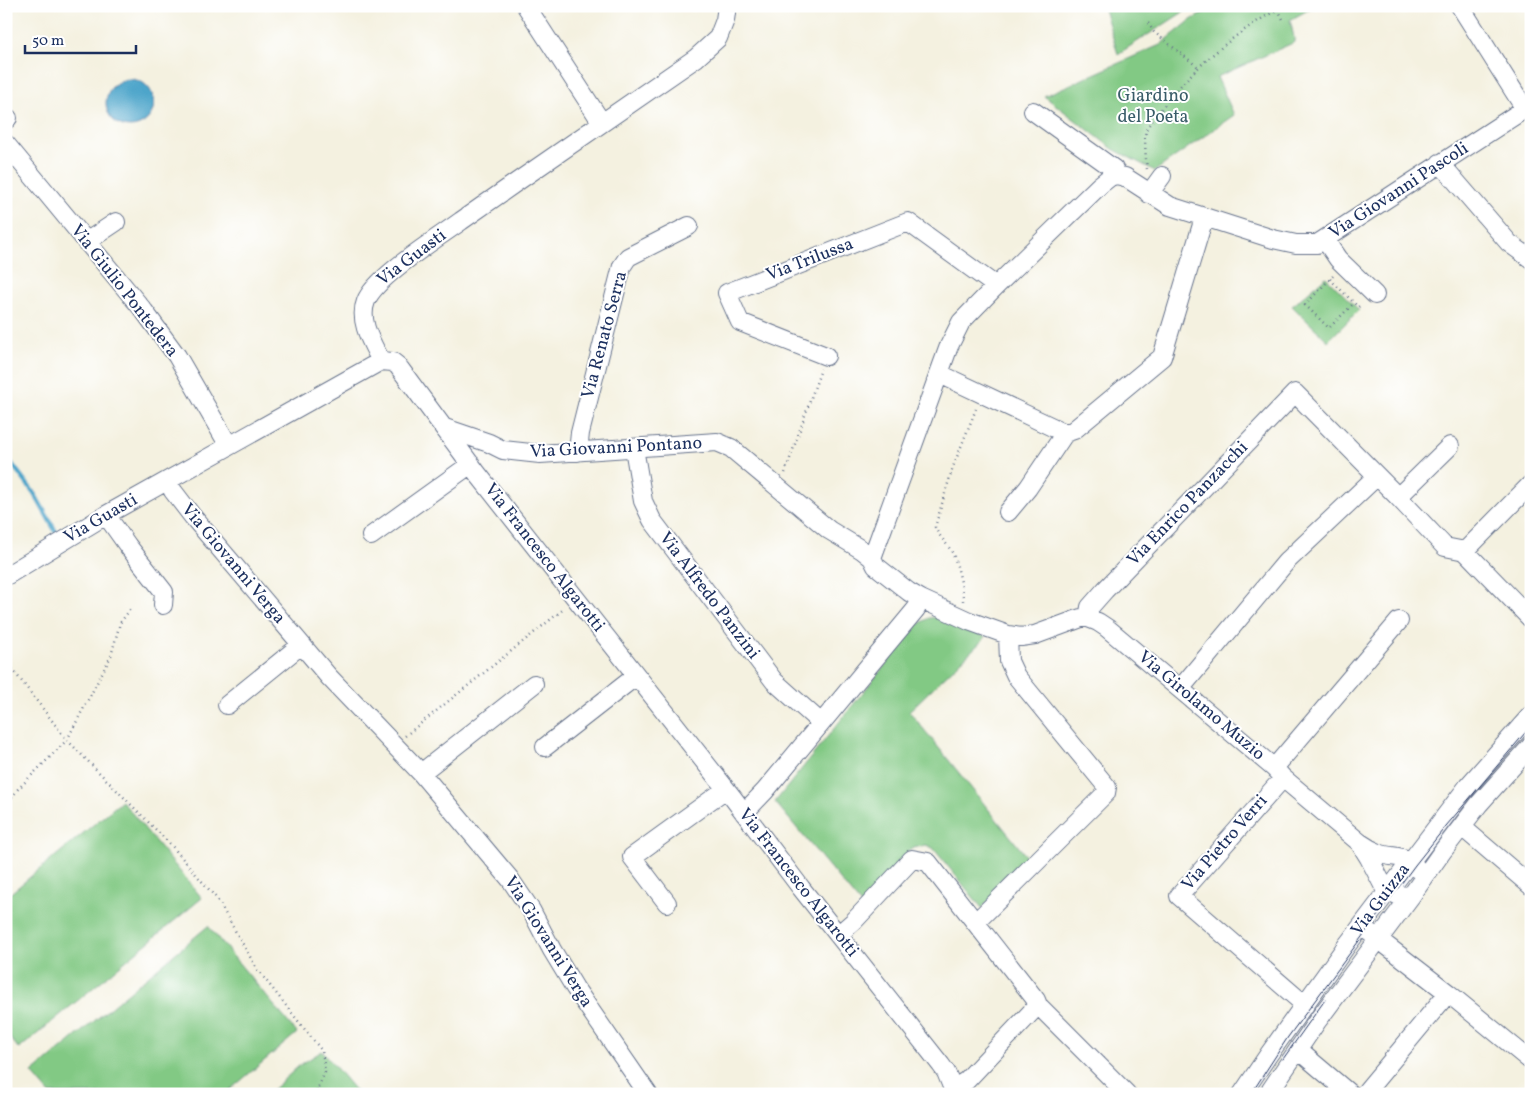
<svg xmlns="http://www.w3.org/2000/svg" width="1537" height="1100" font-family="Vollkorn,serif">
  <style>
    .green { fill: #82c984; stroke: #4e7c71 }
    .water { fill: #4da5ca; stroke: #346a94 }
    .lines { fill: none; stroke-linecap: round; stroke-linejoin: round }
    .stream { stroke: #4da5ca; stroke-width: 4.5 }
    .minor-casing { stroke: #67738c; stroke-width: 20 }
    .path { stroke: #67738c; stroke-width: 2.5; stroke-dasharray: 1 4; stroke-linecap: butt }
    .minor { stroke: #fff; stroke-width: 18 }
    .tram { stroke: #1b2f5e; stroke-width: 1 }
    .labels { text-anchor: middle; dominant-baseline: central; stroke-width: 4; stroke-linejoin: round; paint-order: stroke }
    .park-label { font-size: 18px; fill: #3a5d69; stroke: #fff }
    .street-label { font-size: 18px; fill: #1b2f5e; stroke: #fff }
  </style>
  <rect width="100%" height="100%" fill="#fff"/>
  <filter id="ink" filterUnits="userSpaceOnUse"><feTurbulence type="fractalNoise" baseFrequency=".02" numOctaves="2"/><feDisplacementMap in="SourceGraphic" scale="10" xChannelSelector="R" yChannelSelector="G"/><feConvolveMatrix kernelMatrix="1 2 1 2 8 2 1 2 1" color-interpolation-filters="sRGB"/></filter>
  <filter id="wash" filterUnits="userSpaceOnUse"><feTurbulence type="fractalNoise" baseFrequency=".0096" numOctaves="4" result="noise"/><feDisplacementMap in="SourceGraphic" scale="20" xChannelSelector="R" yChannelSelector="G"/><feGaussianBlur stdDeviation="1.12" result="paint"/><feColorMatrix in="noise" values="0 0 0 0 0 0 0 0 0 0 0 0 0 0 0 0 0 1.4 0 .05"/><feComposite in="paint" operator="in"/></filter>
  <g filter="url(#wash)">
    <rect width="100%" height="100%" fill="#f4f1e0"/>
    <path class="green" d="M1103,6h80l2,5 -67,43z
      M1217,6h98l-25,14 5,22 -78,35 17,38 -79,56 -42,-22 -69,-53 116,-51 31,-25z
      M1326,277l33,33 -31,31 -36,-35z
      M938,617l6,1 42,19 -77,74 122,151 -49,46 -49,-60 -7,-3 -16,4 -49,56 -86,-103 143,-178 11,-6z
      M122,801l80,97 -183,151 -13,-16v-136z
      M208,926l89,107 -72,61h-175l-18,-21z
      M322,1051l36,43h-90l32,-29z"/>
    <path class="water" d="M106 103a24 24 0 1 1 48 0a24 24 0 1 1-48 0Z"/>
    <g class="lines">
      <path class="stream" d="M6,456l28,37 22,39"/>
    </g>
  </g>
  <g filter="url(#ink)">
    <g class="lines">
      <defs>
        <path id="minor" d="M526,6l76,117
          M1460,6l65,103
          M1033,111l81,58 2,6
          M6,120l2,-2
          M6,144l138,167 33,45 52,90
          M1440,163l69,80 22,16
          M1149,194l13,-18
          M1325,240l13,19 37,36
          M86,242l30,-20
          M826,356l-86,-34 -13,-29 181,-71 88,64
          M381,361c-9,-18 -23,-40 -15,-60 9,-24 72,-63 95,-80 78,-55 157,-109 235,-163l22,-20 7,-18 2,-14
          M940,374l125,59 9,-3 88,-73 42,-139
          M445,428l44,15 14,7 37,4 177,-12 14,6 98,82 33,20 10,8 4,8 33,26 12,7 48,22 39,14 13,2 14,-2 46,-17h7l10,4 9,6 167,140 9,10 76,64 10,16 16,31 12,6 14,1
          M634,448l9,53 9,19 122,161 47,42
          M578,452l2,-19 42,-167 6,-9 61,-31
          M168,481l5,10 20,26 136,160 92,96 89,106 21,31 21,40 23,38 73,106
          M1398,497l52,-51
          M1008,512l20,-24 37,-55
          M106,515l22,31 36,46 -1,13
          M371,536l100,-72
          M1465,551l66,-67
          M872,558l77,-212 12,-24 35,-36 104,-101 10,-8 6,-2 9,2 45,29 103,33 23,5h21l214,-139
          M6,576l100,-61 275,-154 12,1 5,4 79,107 256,325 68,90 140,177 5,7 9,22
          M1088,618l2,-11 15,-17 190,-197 103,104 47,50 20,4 66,68
          M1180,689l106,-127 91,-86
          M227,705l74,-60
          M545,747l91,-71
          M1274,768l125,-147
          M421,773l113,-89
          M1283,778l-104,118 126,109
          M744,813l21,-22 151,-182 5,-10
          M1462,827l69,59
          M1359,842c7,5 14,9 22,12 14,4 28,1 36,15
          M667,903l-35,-46 94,-68
          M976,922l130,-129 1,-6 -91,-111 -7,-15 -1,-26
          M1369,932l79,61 83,68
          M838,935l16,-14 58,-62 16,3 108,138 2,5 89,89
          M1298,1050l52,44
          M954,1088l12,-7 72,-76
          M1242,1094l27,-40 78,-109 121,-159 63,-71
          M1268,1094l50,-74 93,-124 31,-44 37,-48 52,-58
          M1364,1094l84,-101"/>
      </defs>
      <use href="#minor" class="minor-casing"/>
      <path class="path" d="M1278,9l5,10
        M1148,23l6,9 44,35
        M1147,169c-1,-7 -3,-32 -1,-38 1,-6 8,-12 11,-16 29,-42 82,-87 128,-109
        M1333,276l-28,29 24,23 25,-25
        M1330,279l28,28 4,-3
        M785,473l36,-104
        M963,601c1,-10 -6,-37 -10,-47 -5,-10 -14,-17 -18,-27l18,-60 23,-58
        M6,661l61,79 105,106 45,53 40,70 65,82 3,21 -7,16 -5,6
        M405,736l160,-128
        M6,806l12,-17 49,-49 44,-84 9,-33 12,-16
        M318,1088l4,6"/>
      <use href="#minor" class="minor"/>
      <path class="tram" d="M1283,1059l42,-59
        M1251,1094l37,-57 127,-172 31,-39 85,-100"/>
    </g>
  </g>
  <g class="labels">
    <g class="park-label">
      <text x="1153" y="96">Giardino<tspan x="1153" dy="21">del Poeta</tspan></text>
    </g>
    <g class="street-label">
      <text transform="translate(1399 191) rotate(-33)">Via Giovanni Pascoli</text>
      <text transform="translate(412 258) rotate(-37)">Via Guasti</text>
      <text transform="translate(810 260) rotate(-21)">Via Trilussa</text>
      <text transform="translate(124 291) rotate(52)">Via Giulio Pontedera</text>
      <text transform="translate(605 335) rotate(-75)">Via Renato Serra</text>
      <text transform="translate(616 448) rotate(-3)">Via Giovanni Pontano</text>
      <text transform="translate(1188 504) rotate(-46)">Via Enrico Panzacchi</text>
      <text transform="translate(101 519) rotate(-30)">Via Guasti</text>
      <text transform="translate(544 558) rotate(52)">Via Francesco Algarotti</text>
      <text transform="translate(233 564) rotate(50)">Via Giovanni Verga</text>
      <text transform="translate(709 596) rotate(53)">Via Alfredo Panzini</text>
      <text transform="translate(1201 706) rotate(40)">Via Girolamo Muzio</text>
      <text transform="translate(1225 843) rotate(-49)">Via Pietro Verri</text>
      <text transform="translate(798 883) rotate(52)">Via Francesco Algarotti</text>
      <text transform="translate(1381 900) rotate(-53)">Via Guizza</text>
      <text transform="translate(548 942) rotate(58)">Via Giovanni Verga</text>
    </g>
  </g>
  <rect width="1537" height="1100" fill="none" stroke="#fff" stroke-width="25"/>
  <path d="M25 45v8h111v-8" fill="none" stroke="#1b2f5e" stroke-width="2.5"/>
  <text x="32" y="45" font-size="15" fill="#1b2f5e" stroke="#ffffff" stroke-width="4" paint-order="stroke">50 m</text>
</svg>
